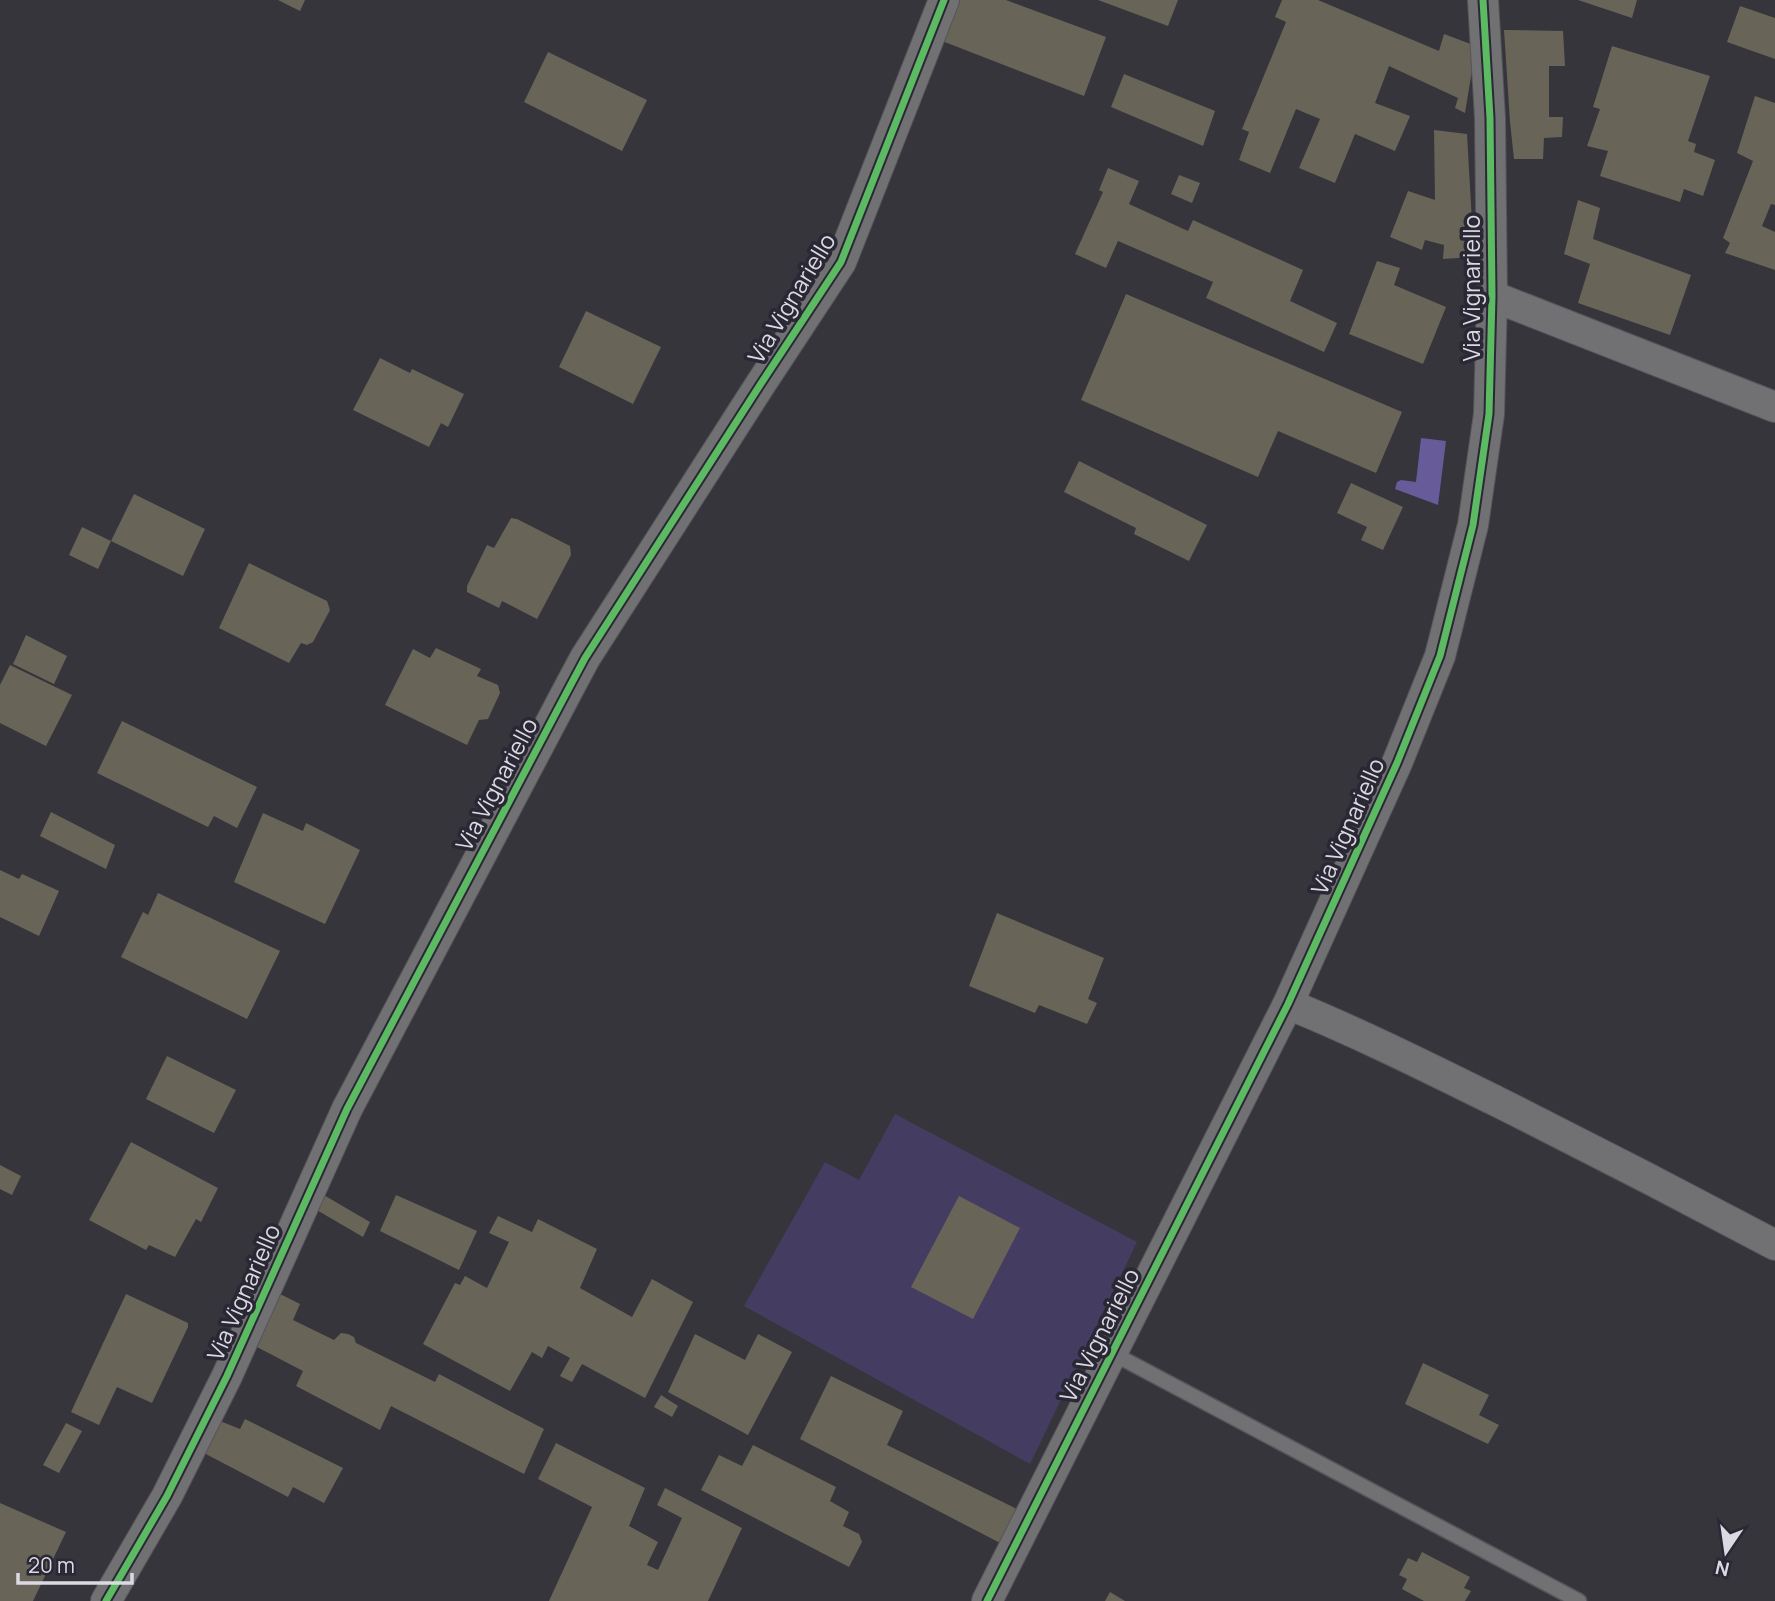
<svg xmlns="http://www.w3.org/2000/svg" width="1775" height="1601" font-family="Manrope,sans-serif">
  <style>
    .green { fill: #443d61 }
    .water { fill: #675b99 }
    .building { fill: #696458 }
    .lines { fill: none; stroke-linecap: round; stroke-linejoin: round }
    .service-casing { stroke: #555459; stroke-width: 17 }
    .minor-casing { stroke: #555459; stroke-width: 32 }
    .service { stroke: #717073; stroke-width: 14 }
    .minor { stroke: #717073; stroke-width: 30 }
    .cycleway-casing { stroke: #2a2835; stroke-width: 11 }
    .cycleway { stroke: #5cba63; stroke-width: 7 }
    .labels { text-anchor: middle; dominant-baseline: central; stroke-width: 7; stroke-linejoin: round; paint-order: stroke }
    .street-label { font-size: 23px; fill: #dbdae2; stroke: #2a2835 }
  </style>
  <rect width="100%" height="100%" fill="#36353c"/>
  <path class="green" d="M895,1114l242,128 -107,222 -286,-158 81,-144 34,18z"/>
  <path class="water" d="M1421,438l25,3 -8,64 -43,-16 2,-7 4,-2 15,2z"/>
  <path class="building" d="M278,0h27l-5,11z
    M953,0h53l100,37 -22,59 -147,-57z
    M1098,0h80l-10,26z
    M1282,0h36l121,51 5,-17 32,12 -11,67 -10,-5 3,-10 -69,-32 -14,37 35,13 -15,35 -40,-17 -20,49 -36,-15 21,-49 -24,-10 -26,64 -31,-13 10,-28 -7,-3 44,-107 -11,-5z
    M1578,0h59l-5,18z
    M1740,6l35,12v41l-48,-17z
    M1504,30l59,1 2,35h-16v51h14l-1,20 -18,1 -1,21h-29l-4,-37z
    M1612,46l98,30 -22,65 8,3 -2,8 21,8 -12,36 -19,-7 -4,13 -80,-26 8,-25 -21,-5 13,-37 -7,-2z
    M548,52l99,48 -25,51 -98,-49z
    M1124,74l91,37 -12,35 -92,-39z
    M1755,96l20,7v102l-4,-1 -9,22 13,6v38l-50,-17 5,-10 -7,-5 30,-77 -16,-8z
    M1434,130l33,4 7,123 -31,2 1,-14 -19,-5 -3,10 -32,-13 18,-46 27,9z
    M1108,168l31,13 -10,23 59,27 5,-11 110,50 -13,31 47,22 -13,29 -118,-54 7,-16 -95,-41 -12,27 -31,-14 28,-62 -4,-2z
    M1179,175l21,8 -8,20 -21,-9z
    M1578,200l22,8 -7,31 98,36 -21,60 -92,-32 12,-39 -26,-10z
    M1377,261l23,7 -6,17 52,22 -23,57 -74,-30z
    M1126,294l276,118 -26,61 -98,-42 -20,46 -177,-77z
    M586,311l75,36 -28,57 -74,-37z
    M380,358l30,15 2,-4 52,25 -16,33 -7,-4 -12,24 -76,-37z
    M1079,461l128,64 -18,36 -55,-27 2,-6 -72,-36z
    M1351,483l52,24 -20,43 -22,-10 6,-13 -30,-14z
    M134,494l71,35 -22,47 -72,-35z
    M511,518l6,1 53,27 1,9 -34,64 -35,-18 -3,7 -32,-16v-6l20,-41 7,3z
    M82,527l29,14 -13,28 -29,-14z
    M249,563l78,38 3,9 -17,32 -6,3 -6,-2 -12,20 -70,-35z
    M26,635l41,21 -13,28 -41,-20z
    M436,648l45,21 -4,7 21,9 2,8 -12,26 -9,1 -12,25 -82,-40 28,-56 17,9z
    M10,665l62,30 -26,51 -46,-23v-38z
    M122,721l135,66 -20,41 -23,-12 -6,11 -111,-54z
    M51,812l64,33 -9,24 -66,-33z
    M263,813l40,18 3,-8 54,27 -35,74 -91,-42z
    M0,870l19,9 3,-5 37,17 -20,45 -39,-19z
    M158,893l122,58 -33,68 -126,-62 22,-45 5,3z
    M997,913l107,45 -16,41 9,4 -10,21 -48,-19 -4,8 -66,-27z
    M167,1056l69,34 -22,43 -68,-34z
    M131,1142l87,46 -17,34 -5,-3 -21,38 -26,-12 -3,5 -57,-30z
    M0,1165l21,11 -9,19 -12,-6z
    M322,1194l48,28 -7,15 -48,-28z
    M396,1195l81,36 -18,39 -79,-39z
    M959,1196l61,32 -47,91 -62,-32z
    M498,1216l34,16 6,-13 59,30 -17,39 52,29 20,-38 41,23 -48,96 -63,-34 -10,18 -12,-6 10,-18 -22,-12 -6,12 -10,-6 -22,39 -87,-47 32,-61 5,2 5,-9 22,12 22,-46 -20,-9z
    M276,1292l24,12 -7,16 41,20 7,-7 7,1 6,3 2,6 79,39 4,-8 105,55 -20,45 -133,-68 -11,24 -84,-44 7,-15 -52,-27z
    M126,1294l62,29v4l-36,76 -35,-16 -18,38 -28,-13z
    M695,1334l50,26 13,-26 34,18 -44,83 -80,-43z
    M1423,1363l66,32 -10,20 20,10 -11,19 -83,-40z
    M831,1376l72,35 -16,34 132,65 -17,34 -202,-105z
    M661,1395l17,11 -6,11 -18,-10z
    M215,1419l25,10 5,-10 98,49 -19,35 -31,-16 -5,10 -88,-46z
    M66,1423l16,8 -23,42 -16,-8z
    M556,1443l89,45 -16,38 29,16 -11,23 11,5 24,-52 -25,-13 8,-17 77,40 -34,73h-159l43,-94 -54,-28z
    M753,1445l83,42 -6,14 19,11 -6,14 16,8 3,8 -13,25 -148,-77 18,-35 23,11z
    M0,1503l66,29 -33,69h-33z
    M1422,1552l48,25 -6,11 7,3 -6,10h-41l-22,-12 5,-10 -8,-4 9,-17 9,4z
    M1110,1592l15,9h-20z"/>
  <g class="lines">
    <defs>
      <path id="service" d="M1112,1353l467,248"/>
      <path id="minor" d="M1492,296l283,111
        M1288,1004c71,29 139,63 208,97 94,47 187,95 279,144
        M106,1601l61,-105 60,-120 120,-267 222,-421 16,-30 175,-273 81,-123 103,-262
        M987,1601l301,-597 109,-241 43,-107 33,-131 16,-111 3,-118 -2,-178 -7,-118"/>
    </defs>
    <use href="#service" class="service-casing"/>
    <use href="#minor" class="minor-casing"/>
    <use href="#service" class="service"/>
    <use href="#minor" class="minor"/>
    <defs>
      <path id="cycleway" d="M106,1601l61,-105 60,-120 120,-267 222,-421 16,-30 175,-273 81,-123 103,-262
        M987,1601l301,-597 109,-241 43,-107 33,-131 16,-111 3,-118 -2,-178 -7,-118"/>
    </defs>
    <use href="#cycleway" class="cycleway-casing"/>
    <use href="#cycleway" class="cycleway"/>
  </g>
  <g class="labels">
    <g class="street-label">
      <text transform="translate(1471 288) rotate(-90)">Via Vignariello</text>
      <text transform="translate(791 298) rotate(-59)">Via Vignariello</text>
      <text transform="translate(496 784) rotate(-62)">Via Vignariello</text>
      <text transform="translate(1347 826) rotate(-66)">Via Vignariello</text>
      <text transform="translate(243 1292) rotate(-66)">Via Vignariello</text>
      <text transform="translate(1099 1335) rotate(-63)">Via Vignariello</text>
    </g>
  </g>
  <g transform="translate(1726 1552) rotate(193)" stroke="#2a2835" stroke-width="5" paint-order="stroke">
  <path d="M0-5L12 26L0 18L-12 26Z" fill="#dbdae2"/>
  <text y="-10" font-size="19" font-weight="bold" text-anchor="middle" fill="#dbdae2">N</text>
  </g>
  <path d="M18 1573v10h114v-10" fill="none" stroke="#dbdae2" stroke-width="3.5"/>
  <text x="28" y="1573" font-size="21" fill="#dbdae2" stroke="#2a2835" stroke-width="5" paint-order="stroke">20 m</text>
</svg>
